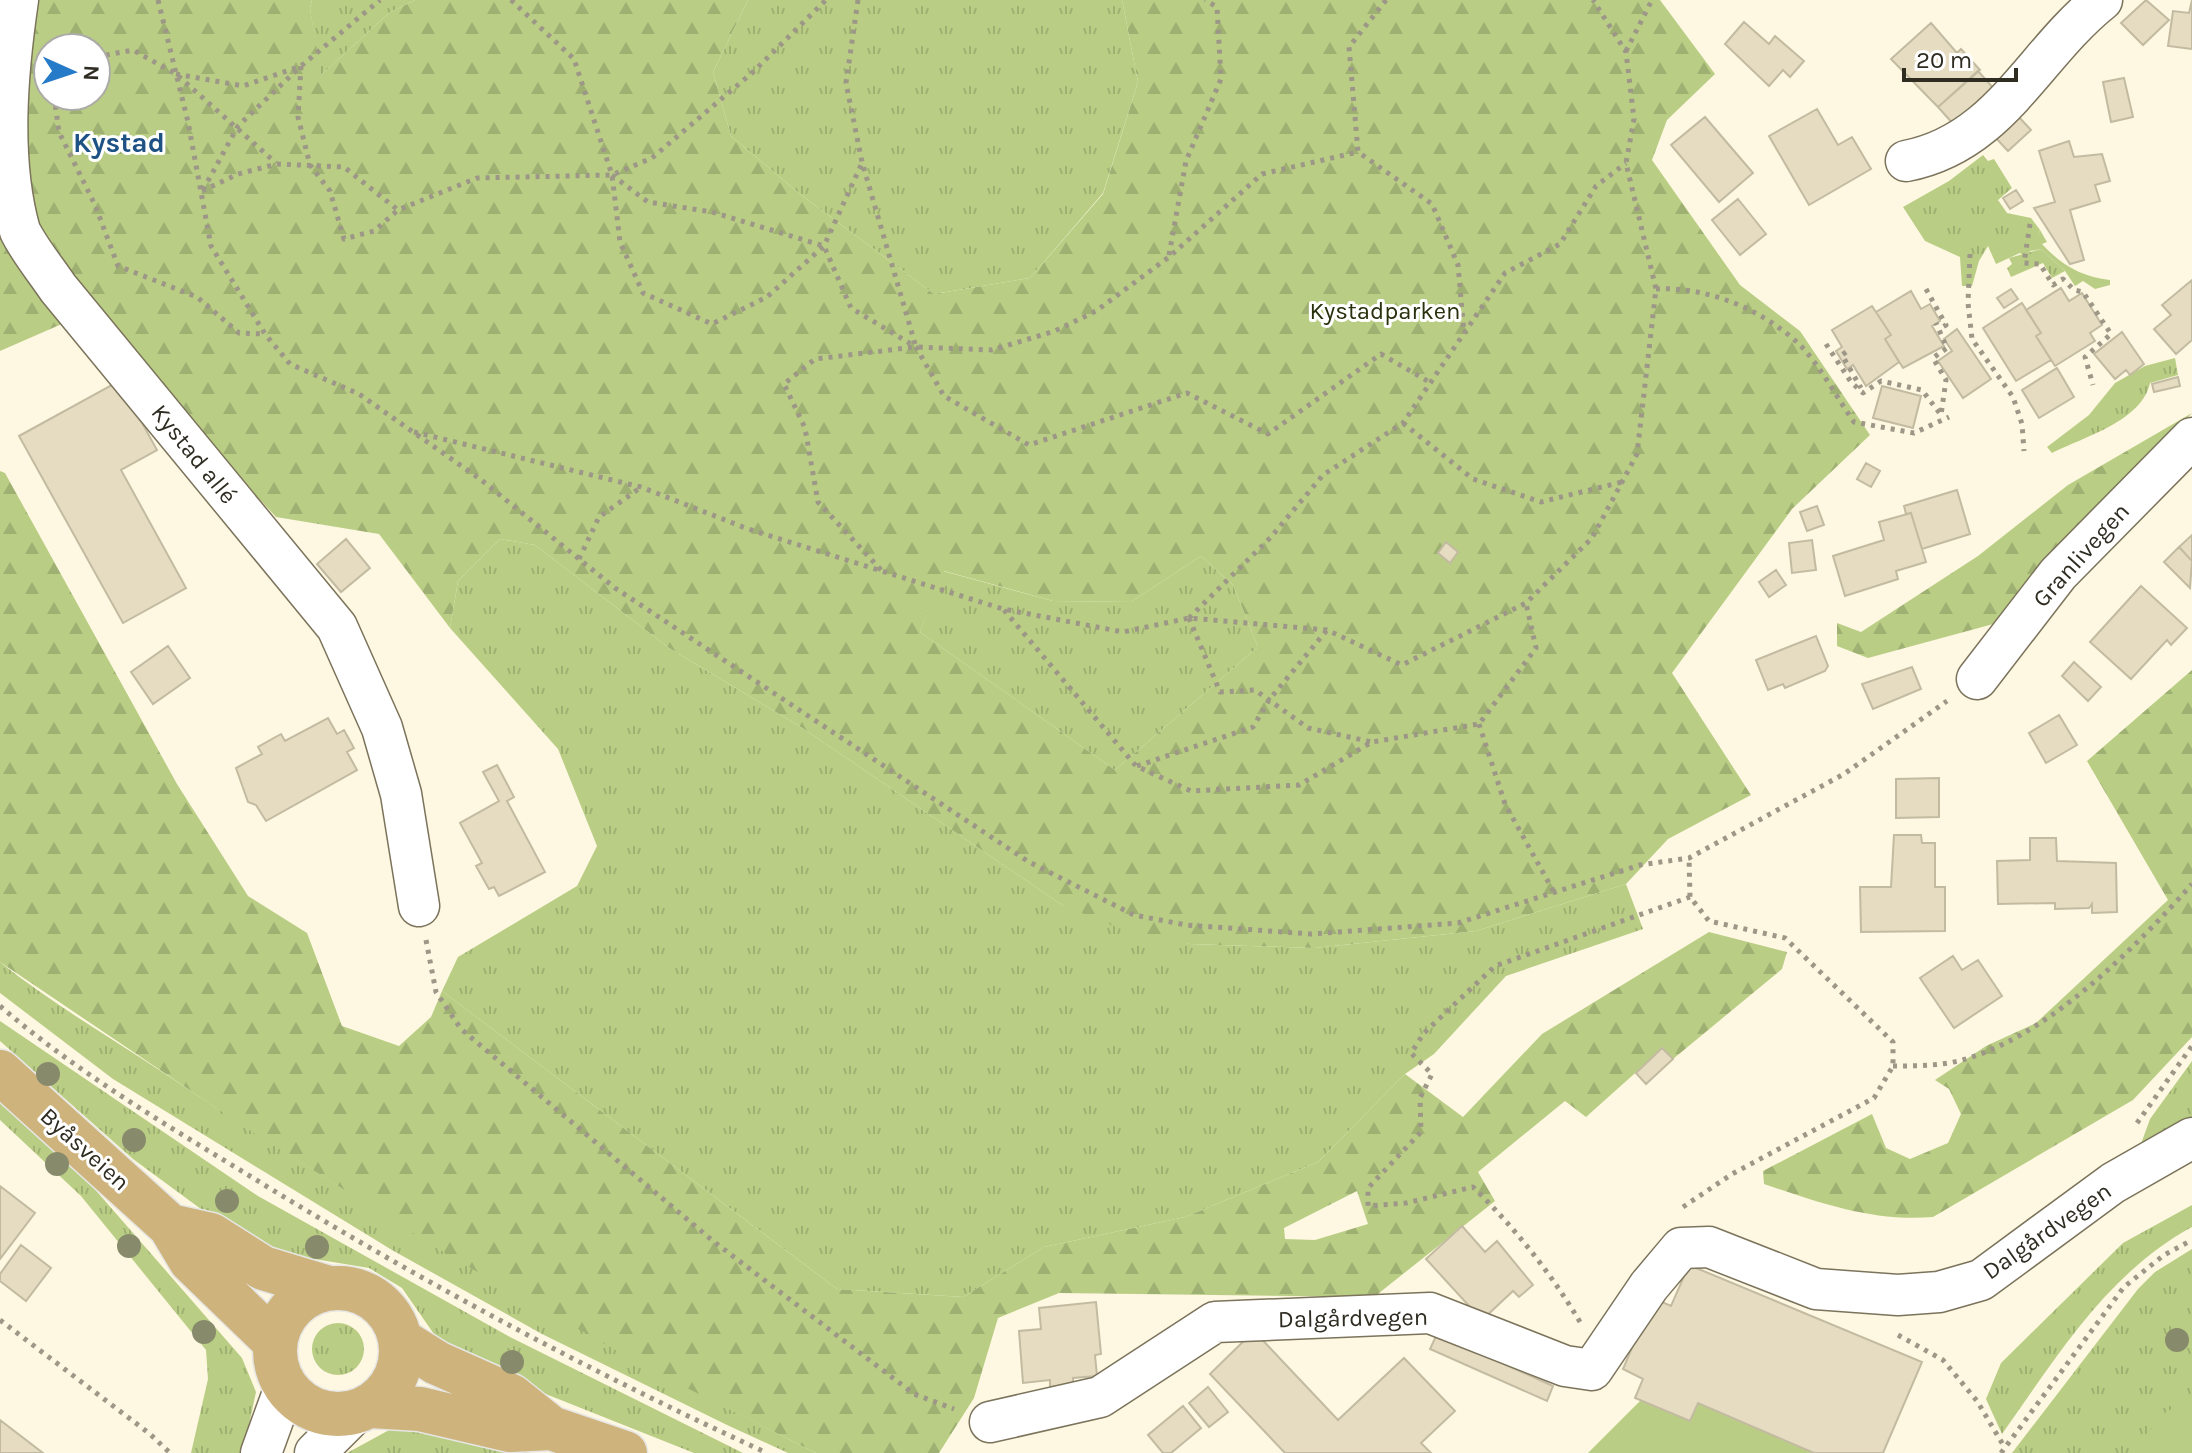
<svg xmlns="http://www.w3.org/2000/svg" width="2192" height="1453" font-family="Karla,sans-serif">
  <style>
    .grass { fill: url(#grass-tufts) }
    .forest { fill: url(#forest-firs); fill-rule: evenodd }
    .garden { fill: #b9ce84 }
    .building { fill: #e5dcc1; stroke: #c3bba1; stroke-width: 2 }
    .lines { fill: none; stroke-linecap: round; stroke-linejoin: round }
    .minor-casing { stroke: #7b735b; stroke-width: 43 }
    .major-casing { stroke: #e6e6e4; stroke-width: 47 }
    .path { stroke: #9d9787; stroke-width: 5; stroke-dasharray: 4 6; stroke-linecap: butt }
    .minor { stroke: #fff; stroke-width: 40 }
    .major { stroke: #cfb37d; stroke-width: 44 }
    .tree { fill: #888a6c }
    .labels { text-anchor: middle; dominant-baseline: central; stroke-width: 6; stroke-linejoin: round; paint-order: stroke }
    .park-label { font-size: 24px; fill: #28300d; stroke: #fff }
    .street-label { font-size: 24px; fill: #2f2c22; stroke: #fff }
    .quarter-label { font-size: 28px; font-weight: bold; fill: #1e5284; stroke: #fff }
  </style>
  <defs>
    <pattern id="grass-tufts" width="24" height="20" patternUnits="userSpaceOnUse" patternTransform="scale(2)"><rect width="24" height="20" fill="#b9ce84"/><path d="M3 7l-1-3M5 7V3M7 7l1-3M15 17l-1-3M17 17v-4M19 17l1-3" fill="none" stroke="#9fb172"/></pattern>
    <pattern id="forest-firs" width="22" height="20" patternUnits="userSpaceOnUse" patternTransform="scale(2)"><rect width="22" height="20" fill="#b9ce84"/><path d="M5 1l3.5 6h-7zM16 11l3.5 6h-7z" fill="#9fb172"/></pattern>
  </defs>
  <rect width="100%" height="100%" fill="#fef7e1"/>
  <path class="grass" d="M312,0h103l-26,13 -69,63 -10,-68z
    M748,0h374l16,82 -35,111 -73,85 -96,16 -134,-100 -69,-58 -18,-64z
    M1983,155l5,6 6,-2 18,29 -14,12 9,13 24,5 9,12 -2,5 -50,11 -9,15 -7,25h-10l-2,-29 -35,-16 -22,-34 46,-26z
    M2041,249l24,22 -13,7 -9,-15 -32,14 -4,-9 5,-4 -3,-6z
    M2175,358l3,17 -28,8c-8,38 -66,54 -98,70l-5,-6 42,-32 26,-32 30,-17z
    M500,539l35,6 134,103 135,81 258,176 128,39 124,4 162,-17 150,-47 17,45 -137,47 -72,78 -29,20 -87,88 -133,55 -141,30 -81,50 -126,-8 -395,-298 16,-34 119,-71 20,-40 -39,-97 -108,-121 8,-47z
    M1201,556l32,29 25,62 -143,123 -195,-138 23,-61 110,30 78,1z
    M0,962c55,44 118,80 176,119 208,139 416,259 640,372h-28l-61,-28 -185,-91 -150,-84 -279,-171 -113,-86z
    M0,1021l258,175 252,141 233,116h-49l-226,-90 -32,-26 -34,-49 -33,-20 -85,-14 -60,-28 -91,-67 -133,-118z
    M2192,1061v56l-55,38 13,-36z
    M0,1100l92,86 150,172 14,34 -13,61h-52l17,-74 -2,-29 -125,-154 -81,-76z
    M2192,1205v22c-85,46 -136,131 -190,207l-16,-35 15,-36 122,-120z
    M2192,1249v204h-180l126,-164 17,-17z
    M312 1349a26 26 0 1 1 52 0a26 26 0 1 1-52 0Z
    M391,1429l58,4 81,20h-183z"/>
  <path class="forest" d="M29,0h283l-2,8 11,67 68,-62 26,-13h333l-35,72 18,64 69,58 134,100 96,-16 73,-84 35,-112 -16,-82h538l55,74 -48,46 -15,40 88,125 60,46 70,104 -78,74 -120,164 79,122 -83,44 -42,45 -150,47 -162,17 -124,-4 -64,-13 -64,-26 -258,-176 -135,-81 -134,-103 -35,-6 -42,42 -8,47 -71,-94 -103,-17 -189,-204 -87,38v-306zM48,48h48v48h-48zM1201,556l32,29 25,62 -143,123 -195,-138 24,-61 109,30 78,1z
    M2192,413l-140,150 -44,57 -140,38 -31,-12v-23l24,9 117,-76 90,-71z
    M0,471l5,2 172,311 71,112 59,37 35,93 57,20 32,-29 11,-26 395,298 126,8 81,-50 141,-30 133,-55 87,-88 58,43 79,-83 167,-102 78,20 -5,17 -109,90 -11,-10 -76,68 -21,-16 -87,71 17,29 -121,96 -315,-4 -61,25 -24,80 -35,55h-123l-167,-84 -196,-111 -210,-132 -243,-164zM1357,1191l11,33 -53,16 -30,-1 -1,-11z
    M2192,670v367l-59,63 -200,117c-60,5 -113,-14 -169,-33l-1,-13 109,-57 14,34 24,11 38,-16 13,-29 -12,-25 -14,-9 51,-34 50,-23 132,-123 -81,-139z"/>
  <path class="garden" d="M2017,230l21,5 2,-5 7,12 -5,2c19,21 40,33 68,36v5l-15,4 -12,-8 -8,5 -10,-15 -24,-22 -11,2 -3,7 -7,-5 -24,11 -8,-18z
    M1641,1400l49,21 8,-18 116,50h-226z
    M2192,1401v52h-62l37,-42z"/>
  <path class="building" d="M2146,0l23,20 -26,25 -22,-22z
    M2192,0v49l-24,-3 5,-35 16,2z
    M1744,22l25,22 6,-8 29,25 -14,16 -7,-7 -14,16 -44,-42z
    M1931,23l26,30 4,-4 19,21 -42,37 -47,-48z
    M1978,71l17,19 -40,36 -17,-19z
    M2124,78l9,39 -22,5 -8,-40z
    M1817,109l21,36 14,-8 19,32 -62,36 -40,-69z
    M2017,115l14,15 -23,21 -14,-15z
    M1705,117l48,56 -34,29 -48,-57z
    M2069,141l5,16 28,-3 8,27 -15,4 5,16 -30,9 14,50 -14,4 -36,-56 21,-6 -16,-51z
    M2016,190l7,11 -13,8 -7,-11z
    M1738,199l28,35 -26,21 -28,-35z
    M2192,280v60l-16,14 -22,-25 17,-14 -9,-10z
    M2061,288l8,13 13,-8 20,32 -12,8 5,8 -40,25 -19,-30 5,-3 -15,-23z
    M2011,289l7,10 -14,9 -7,-10z
    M1911,291l10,18 9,-5 10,17 -8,5 12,20 -41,22 -18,-29 6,-4 -15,-23z
    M2022,303l19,30 -5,3 15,24 -35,21 -33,-53z
    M1872,306l19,29 -6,4 14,23 -33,24 -13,-21 -6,4 -11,-18 6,-4 -10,-17z
    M1957,329l34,50 -28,19 -25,-37 14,-10 -8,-12z
    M2122,332l22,32 -14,11 -4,-5 -11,9 -21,-25z
    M2057,368l17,29 -35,21 -17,-28z
    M2178,377l2,9 -26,6 -2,-8z
    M119,381l38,69 -36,20 65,118 -63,35 -104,-187z
    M1882,386l39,10 -8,32 -40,-10z
    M1866,463l14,8 -9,16 -14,-8z
    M1957,490l13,44 -48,15 -11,-36 -5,1 -2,-8z
    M1817,506l7,19 -17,6 -7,-19z
    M1911,513l15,49 -30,9 2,8 -53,17 -12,-40 51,-16 -5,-18z
    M2192,535v26l-13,-14z
    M346,539l24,29 -29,24 -24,-28z
    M1812,540l4,30 -24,3 -3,-30z
    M1446,542l12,10 -8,11 -12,-10z
    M2179,547l13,14 -2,27 -26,-26z
    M1776,570l10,15 -17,12 -10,-15z
    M2141,586l46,42 -16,17 -4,-5 -36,39 -41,-37z
    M1816,636l12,30 -3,5 -40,17 -2,-4 -15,6 -12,-30z
    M168,646l22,32 -37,26 -22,-32z
    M2074,662l27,25 -13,14 -26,-25z
    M1912,667l9,22 -48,20 -11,-25z
    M2059,715l18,30 -31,18 -17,-30z
    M328,718l9,16 7,-4 10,18 -7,4 10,18 -91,51 -10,-16 -8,-3 -12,-34 26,-14 -4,-7 23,-13 4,7z
    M497,765l17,32 -7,4 38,71 -46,24 -5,-9 -5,2 -13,-23 6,-3 -22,-40 39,-22 -16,-29z
    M1939,778v39l-43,1v-39z
    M1894,835h27l1,8h13v44h10v44l-84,1 -1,-45h31z
    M2030,838h26l1,23 59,2 1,49 -25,1v-9l-3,4 -34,1v-6l-57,1 -1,-43 33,-1z
    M1953,956l9,14 16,-10 24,36 -48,32 -34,-50z
    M1662,1048l11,11 -27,25 -10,-11z
    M0,1186l35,27 -35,46z
    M1462,1226l23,26 12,-11 36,44 -14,12 -6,-6 -31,29 -56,-61z
    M21,1245l30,23 -25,33 -26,-20v-7z
    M1689,1265l233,97 -39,91h-69l-116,-50 -8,18 -55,-23 8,-19 -20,-10 30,-71 18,8z
    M1096,1302l5,52 -6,1 2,21 -24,2v6l-23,3v-7l-27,3 -4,-52 22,-2 -2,-21z
    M1254,1331l84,89 66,-62 51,53 -34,32 10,10h-146l-75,-79z
    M1437,1334l116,52 -6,15 -117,-52z
    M1208,1387l20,25 -19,15 -20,-24z
    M1183,1406l18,22 -30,25h-8l-15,-18z
    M0,1420l43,33h-43z"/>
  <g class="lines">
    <defs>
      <path id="minor" d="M18,0c-11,75 -18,160 2,231 10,20 26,39 38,57l279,339 45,101 19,66 18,112
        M1906,161c94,-18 127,-106 196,-161
        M1977,679l81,-105 134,-136
        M990,1422l110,-25 115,-75 215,-9 135,53 27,4 57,-84 32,-38 28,-1 107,42 82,6 41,-3 42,-12 132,-97 79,-45
        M261,1453l24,-66
        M315,1453l40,-40"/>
      <path id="major" d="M0,1072l170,154 21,35 84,81
        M170,1226l41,9 52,33 66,20
        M275 1351a63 63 0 1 1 126 0a63 63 0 1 1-126 0Z
        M400,1340l37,23 74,33 40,32
        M371,1406l49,3 90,21 41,-2 74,25"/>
    </defs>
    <use href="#minor" class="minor-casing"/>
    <use href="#major" class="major-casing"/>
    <path class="path" d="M158,0l30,122 23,124 54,88 25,30 69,30 121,85 135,109 414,274 105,53 52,10 125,9 147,-11 182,-58 49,-7 155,-84 103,-73
      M511,0l63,59 38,116 8,67 23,51 69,31 55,-27 57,-51 38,-83
      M858,0l-12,83 16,79 54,185 76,3 63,-19 41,-20 73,-54 93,-83 96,-22
      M1386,0l-37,47 9,105 74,52 26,61 6,68
      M52,42l13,6
      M1626,51l26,-51
      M96,57l37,-7 43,24 100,89
      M176,74l67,12 58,-20 79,-66
      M54,96l5,36 36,73 23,61 79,31 42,36 26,1
      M612,175l36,27 64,10 112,34 27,62 65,39 28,49 85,49 158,-52 81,41 113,-80 50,29
      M203,190l35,-64 63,-60 -3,51 12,48 20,26 14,48 30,-8 24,-21
      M202,191l36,-17 39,-10 67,3 54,43 79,-32 135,-3 40,-17 101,-86 73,-72
      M2030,224l-6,39 16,1 13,21 10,-6 11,11 9,2 28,42 -26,23 8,28
      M1970,254l-2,49 4,36 41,58 9,27 2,27
      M1169,255l17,-94 35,-82 -4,-72 -12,-7
      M1656,289c51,-3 108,21 145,57 20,21 36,52 53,76l60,11 35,-16
      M1926,289l20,36 -7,4
      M1826,344l25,38 12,11 18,-12 41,9 19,25 5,-35 -13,-22 14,-10 -11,-25
      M1846,352l-4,3 19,33
      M1403,423l70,56 68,23 81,-20
      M414,432l227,55 107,42 255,80 120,23 66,-14 138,12 75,35 124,-62 66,-65 45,-84 19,-165 -30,-126 8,-44 -8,-67 -33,-52
      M579,559l20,-42 41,-29
      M881,570l-63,-68 -13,-74 -21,-44 31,-25 100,-12
      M1004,610l132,156 55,25 108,-6 73,-43 107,-18 57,-76 -10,-45
      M1189,618l82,-81 52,-62 80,-52 102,-150 55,-29 36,-58 30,-23
      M1189,618l31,74 35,-2 53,38 64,14
      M1479,724l26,80 50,90
      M1137,766l116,-39 16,-27 58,-70
      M426,940l10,52 25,37 252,212 201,153 40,15
      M0,1006c74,64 161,116 245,167 168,104 343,198 522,280
      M1893,1066c27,0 53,0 79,-9 82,-27 164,-110 220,-173
      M2137,1123l55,-77
      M1683,1207l49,-33 142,-76 19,-32v-24l-108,-104 -76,-17 -19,-24 -1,-39
      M0,1320l150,114 20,19
      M1580,1322c-29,-49 -66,-95 -107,-135l-67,16 -38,3v-18l53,-56 -1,-34 12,-24 -21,-21 13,-20 71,-67 195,-69
      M1898,1335l45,25 34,41 28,47
      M2001,1453l123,-166 40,-32 28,-15"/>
    <use href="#minor" class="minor"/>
    <use href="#major" class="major"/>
  </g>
  <g class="tree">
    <circle cx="48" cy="1074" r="12"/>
    <circle cx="134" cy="1140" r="12"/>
    <circle cx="57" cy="1164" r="12"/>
    <circle cx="227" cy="1201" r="12"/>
    <circle cx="129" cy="1246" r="12"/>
    <circle cx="317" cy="1247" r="12"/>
    <circle cx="204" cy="1332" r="12"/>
    <circle cx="2177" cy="1340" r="12"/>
    <circle cx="512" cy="1362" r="12"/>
  </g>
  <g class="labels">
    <g class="park-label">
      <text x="1385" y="311">Kystadparken</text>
    </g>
    <g class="street-label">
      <text transform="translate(194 454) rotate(51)">Kystad allé</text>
      <text transform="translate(2081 555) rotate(-48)">Granlivegen</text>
      <text transform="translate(85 1149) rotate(42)">Byåsveien</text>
      <text transform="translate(2047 1231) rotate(-35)">Dalgårdvegen</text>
      <text transform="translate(1353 1318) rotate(-1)">Dalgårdvegen</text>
    </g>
    <g class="quarter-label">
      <text x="119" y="142">Kystad</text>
    </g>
  </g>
  <g transform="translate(72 72) rotate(93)"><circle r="38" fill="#ffffff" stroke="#acaba7" stroke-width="2"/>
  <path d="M0-6L14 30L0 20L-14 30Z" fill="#267bc9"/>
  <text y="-12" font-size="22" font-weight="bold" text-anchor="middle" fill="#2f2c22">N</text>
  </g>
  <path d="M1904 68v12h112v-12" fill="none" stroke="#2f2c22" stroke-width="4"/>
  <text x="1916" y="68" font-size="24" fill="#2f2c22" stroke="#ffffff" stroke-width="6" paint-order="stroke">20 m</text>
</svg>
